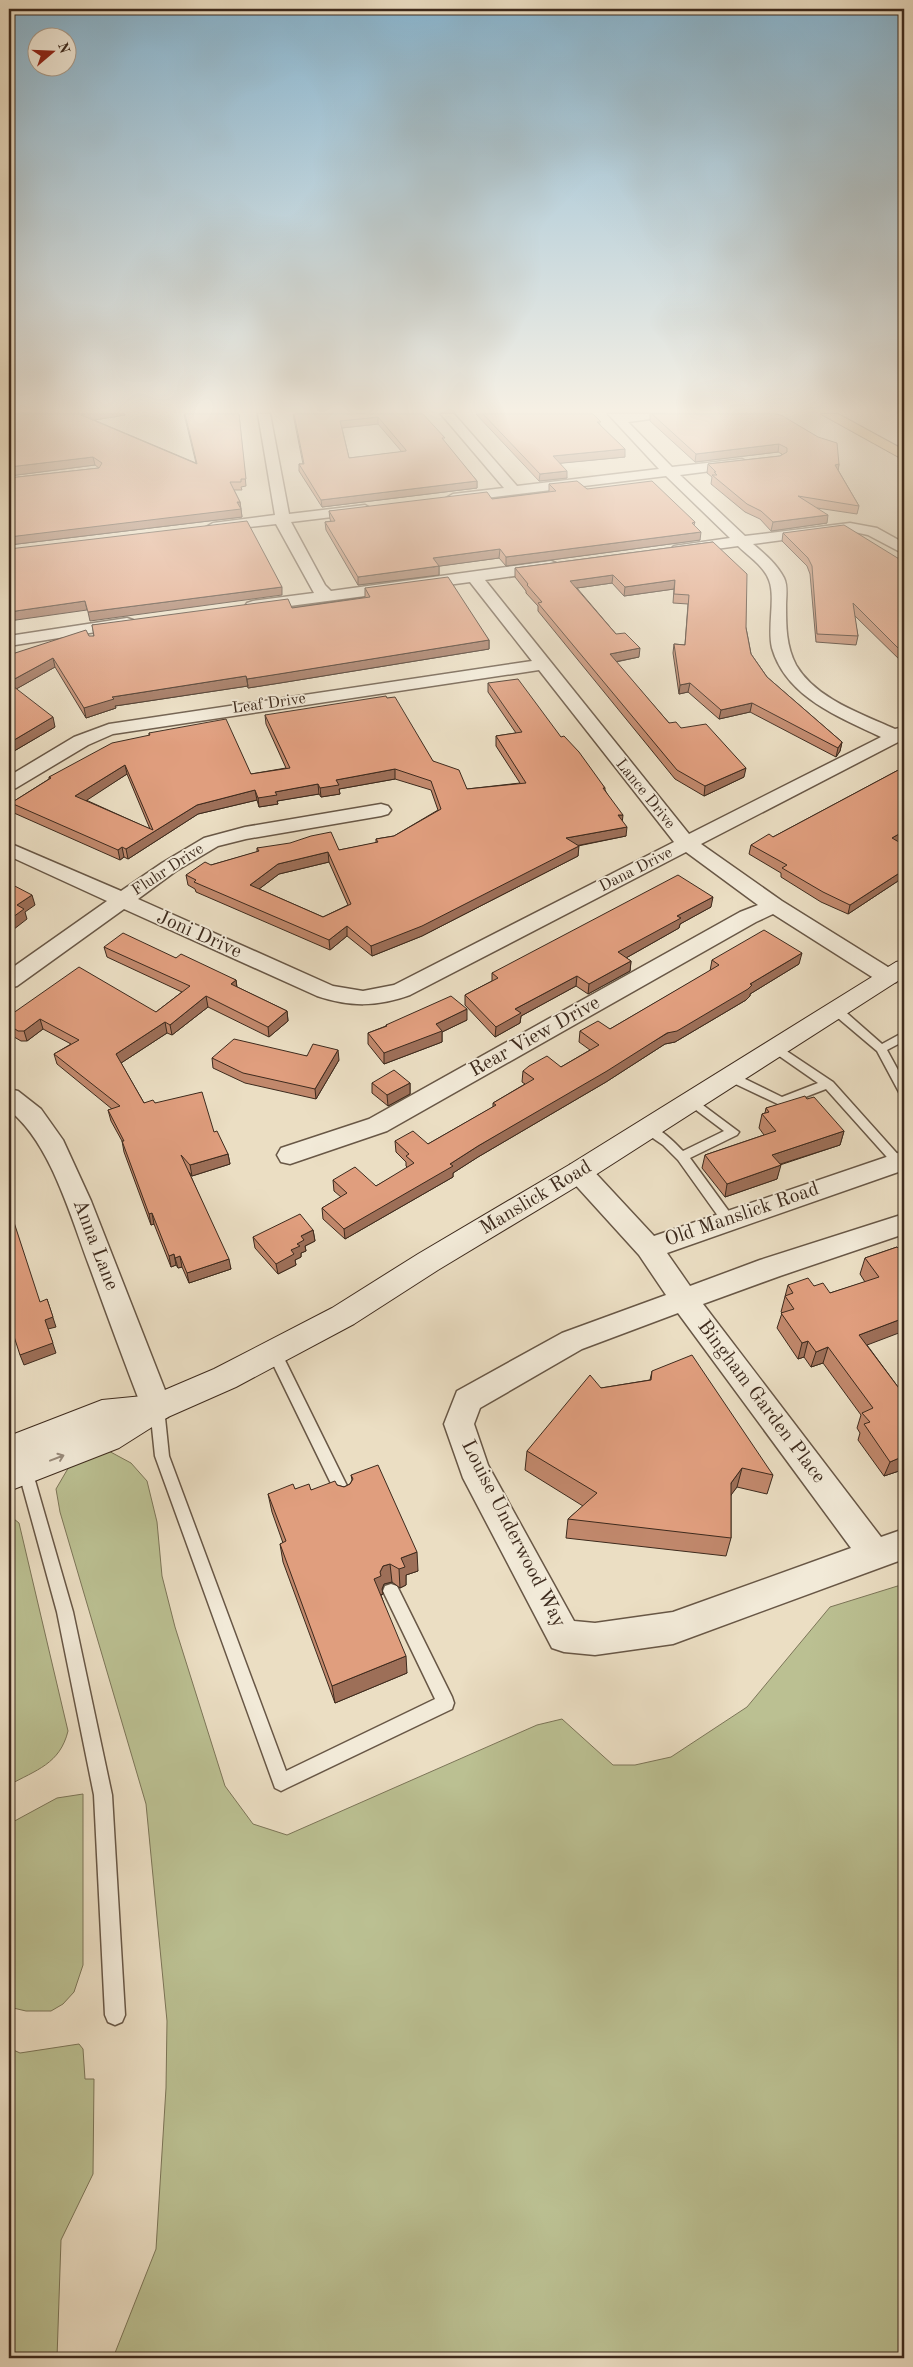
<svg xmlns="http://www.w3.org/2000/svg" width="913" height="2367" font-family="'Old Standard TT',serif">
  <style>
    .green { fill: #bbc092; stroke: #7c7558 }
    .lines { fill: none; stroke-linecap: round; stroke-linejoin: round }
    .lane-casing { stroke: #685746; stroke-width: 3 }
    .street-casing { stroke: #685746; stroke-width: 3 }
    .secondary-casing { stroke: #3d2a1d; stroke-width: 2 }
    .highway-casing { stroke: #3d2a1d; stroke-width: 2 }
    .lane { fill: #f2ead8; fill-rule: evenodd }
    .street { fill: #f2ead8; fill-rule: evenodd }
    .secondary { fill: #f2ead8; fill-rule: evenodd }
    .highway { fill: #e6bf82; fill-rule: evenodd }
    .wall { fill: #c1886c; stroke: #3d2a1d; fill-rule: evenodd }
    .shaded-wall { fill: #9d6f58; stroke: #3d2a1d }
    .building { fill: #e09e7e; stroke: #3d2a1d; fill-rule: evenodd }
    .oneway { stroke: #988a7a }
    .labels { text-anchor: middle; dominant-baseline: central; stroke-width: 4; stroke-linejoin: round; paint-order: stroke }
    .far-street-label { font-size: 16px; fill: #3d2a1d; stroke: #f2ead8 }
    .street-label { font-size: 20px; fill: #3d2a1d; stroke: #f2ead8 }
  </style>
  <rect width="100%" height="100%" fill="#ebdec3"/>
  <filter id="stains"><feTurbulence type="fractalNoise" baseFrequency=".004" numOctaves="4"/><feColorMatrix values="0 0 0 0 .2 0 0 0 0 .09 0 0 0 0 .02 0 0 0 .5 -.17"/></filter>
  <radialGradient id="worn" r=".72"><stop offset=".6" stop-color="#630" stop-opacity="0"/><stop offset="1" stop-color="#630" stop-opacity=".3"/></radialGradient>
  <path class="green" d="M105,1449l26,14 16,18 10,41 5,54 13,51 50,159 28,38 34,11 250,-110 25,-6 51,46h22l36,-8 76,-50 83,-100 74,-23v774h-791l43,-109 10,-161 1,-67 -21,-217 -86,-292 -4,-23 14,-24z
    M9,1515l10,8 49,208c-8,33 -32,39 -59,54z
    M83,1794v171l-9,27 -11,12 -12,7h-25l-17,-4v-183l48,-26z
    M79,2044l4,5 2,30h9l-1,95 -32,66 -4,118h-48v-310l11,5z"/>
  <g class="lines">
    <defs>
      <path id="lane" d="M836,1006l4,1 42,37 22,-12v9l-17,9 17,31v14l-4,-1 -23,-43 -45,-38 -2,-3z
        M776,1044l57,38 69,77 2,3 -2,3h-8l-68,-76 -44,17 -55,-26 -2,-3 2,-3h8l47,23 36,-14 -46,-32 -2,-3 2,-3z
        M692,1097l47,35 -2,3 -47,23 43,59 1,3 -1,3h-10l-45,-63 -15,-15 -22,-15 2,-3c14,-4 31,15 40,24l41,-20 -36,-27 -2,-3z
        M274,1346l5,2 71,144 3,5 -3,5 -5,2 -5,-2 -73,-150 2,-4z
        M157,1402l5,2 2,4 5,48 117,315 149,-72 -52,-108 2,-5 6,-2 6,2 55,111 2,6 -2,6 -165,79 -6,3 -6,-3 -120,-332 -5,-48 2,-4z
        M25,1464l5,1 2,5 41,142 39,183 13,220 -3,7 -7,3 -7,-3 -3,-7 -11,-220 -37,-183 -39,-142 2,-5z"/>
      <path id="street" d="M258,414h12l19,100 76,-9 7,4 -7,4 -74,9 34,63 6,6 220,-30 5,2 3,3 -8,5 -66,9 204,254 192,-97c-42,-20 -95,-40 -109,-89 -5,-21 4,-51 -3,-68 -5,-14 -21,-24 -31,-34l-59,8 -5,-2 -3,-3 3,-3 56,-8 -64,-62 -213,26 -5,-1 -2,-3 7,-4 51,-6 -63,-74h13l63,72 142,-17 -51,-55h56l-6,4 -30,4 44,45 70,-8 7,4 -7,4 -62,8 65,61 105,-13 27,5 27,15v11l-36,-19 -18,-4 -97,13c12,10 24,20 31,34 4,8 2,19 2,27 0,21 0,41 10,60 20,34 66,49 99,64l9,-2v12l-203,105 81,57 114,71 3,5 -3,5 -8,2 -8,-2 -107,-68 -17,8 -369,209 -97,33 -9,-2 -4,-7 4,-7 88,-29 371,-207 18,-7 -72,-53 -276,143c-33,12 -60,12 -93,1l-193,-87 -107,77 -8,2v-18l98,-69 -98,-45v-13l112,48 41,-28 42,-25 41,-11 136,-23 7,2 3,4 -3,4 -7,2 -135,23 -28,7 -42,25 -38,28 195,87 30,5 31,-6 280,-143 -135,-172 -426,64 -25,11 -72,43 -7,2v-14l65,-39 35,-13 423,-63 -62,-79 -217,29 -6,-2 -2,-3 2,-3 6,-2 61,-8 -38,-69 -63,7 -7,-4 7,-4 62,-8z
        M127,618l6,2 2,3 -2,3 -124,20v-10z
        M9,1089l9,2 23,18 22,31 28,61 81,207 -4,9 -11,4 -11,-4 -4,-9c-18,-47 -35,-93 -52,-140 -19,-50 -39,-125 -81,-158z
        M904,1151v19l-237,83 23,33 70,-26 144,-46v20l-124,42 -77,28 178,233 23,-8v30l-231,85 -78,11 -31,-3 -12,-4 -89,-170 -19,-54 13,-33 105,-58 104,-38 -27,-40 -69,-76 -4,-7 4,-7 9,-2 9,2 66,71zM678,1313l173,235 -178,64 -78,11 -21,-2 -86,-156 -14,-41 6,-16 102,-59z"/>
      <path id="secondary" d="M904,960v17l-315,202 -151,91 -84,54 -118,63 -68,30 -49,31 -110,43v-55l93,-36 51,-5 61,-26 118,-61 86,-54 151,-89 327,-203z"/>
      <path id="highway" d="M821,414h17l66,36v10z"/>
    </defs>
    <use href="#lane" class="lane-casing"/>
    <use href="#street" class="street-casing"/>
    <use href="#secondary" class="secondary-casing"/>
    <use href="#highway" class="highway-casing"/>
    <use href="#lane" class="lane"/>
    <use href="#street" class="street"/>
    <use href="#secondary" class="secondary"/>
    <use href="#highway" class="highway"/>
  </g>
  <path class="wall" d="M9,414h116v1l-31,5 102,43 -12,-49h55l7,72 -5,1 1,3h-8l6,12 2,15 -233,28v-67l90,-10 -4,-3 -86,11z
    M293,414h130l22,29 32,38v7l-155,19 -23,-36v-7h4zM378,424l24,28 -53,6 -7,-30z
    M476,414h117l8,12 24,31 -65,6 7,15 -28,3z
    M650,414h126l63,50 -1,6 21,36 -2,8 -40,-6 10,15 -56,8 -11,-12 -15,-7 -34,-28 1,-7 -5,-4 1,-9 72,-8 2,-2 -4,-2 -83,10 -45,-41z
    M549,484l38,5 108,33 -1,3 6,15 -194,26 -7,-8 -60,8v9l-81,10 -32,-55 -1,-8 6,-1 -1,-2 -1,-8 163,-12 57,-7z
    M783,533l121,29v102l-50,-49 4,21 -2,9 -40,-3 -6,-68 -3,-8 -25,-25z
    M713,542l33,86 5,26 16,23 75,65 -2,9 -4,6 -86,-45 -31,7 -31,-27 -9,2 -6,-41 1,-9 11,1 3,-41 -15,-1 1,-14 -50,7 -12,-13 -35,5 39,46 23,23 -23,5 53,61 12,5 63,49 -40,19 -29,-17 -137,-168v-5l-12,-13v-2l-11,-14v-9z
    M365,588l124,52v9l-209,34 -32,5v-2l-133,20 1,2 -30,10 -31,-51 -39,22 39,38 -46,27v-99l85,-19 -2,-11 200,-17 73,-11z
    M488,683l73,54 44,51v2l17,31 4,15 -48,10v10l-156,80 -50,20 -25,-20 -17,14 -134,-58 -1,-3 -7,-4 -2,-10 25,-10 46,-13v-4l82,2 37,-7v-4l18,-3 44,-26 -7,-20 -36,-11 -56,10 1,5 -19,3 -2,-3 -42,7 1,3 -19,3 -2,-7 -59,14 -70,45 -4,-2 -4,3 -106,-47 -3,-10 38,-24v-2l100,-41v-3l102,41 35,-6 -20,-44 -1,-9 168,46 34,28 53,-6 -24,-37v-10l20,-3 -28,-41zM127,774l23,55 -64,-29zM329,862l19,43 -25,12 -64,-28 20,-15z
    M904,767v73l-5,2 5,3v37l-2,1 -4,-2 -50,33 -27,-12 -40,-25v-4l-32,-19 2,-9 22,-8z
    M711,907l-31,17 -1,4 -53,30 5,3 -1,10 -42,23 -12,-8 -55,30 -1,7 -25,14 -30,-32v-10l27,-14v-8z
    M104,947l72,11 60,22 1,7 50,24 1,10 -19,16 -61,-30 -36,28 -5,-2 -46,30 23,40h11l59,29 14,22 2,10 -38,12 -3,-4 42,97 -42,14 -7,-16 -4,1 -2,-3 -5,2 -17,-43 -3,1 -27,-73 -2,-11 -11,-20 -3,-11 4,-1 -55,-45 -3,-10 17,-10 -28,-15 -16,12h-6l-12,-7v-18l147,-4 26,-20 -75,-35z
    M712,960l87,4 -49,30v2l-4,4 -71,42 -10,2 -59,38 -128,75 -25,16v4l-108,62 -22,-20 -1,-11 19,-11 -7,-6 -1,-11 43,6 32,-18 -2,-2v-4l-10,-10 -1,-11 33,3 65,-37v-4l32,-19 -3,-2 1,-11 38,-4 29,-17 -11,-8 1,-11 30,-2 100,-58z
    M467,1020l-25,12v10l-58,22 -16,-20v-11l18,-7v-1z
    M307,1056l32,4 -23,39 -71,-16 -32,-15 -1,-10z
    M372,1083h38v11l-22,12 -16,-13z
    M807,1099l37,32 -4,14 -60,20 -3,14 -52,18 -23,-29 3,-13 59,-20 -5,-7 3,-14 3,-1 1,-5z
    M313,1230l2,11 -10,5 1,5 -5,2v4l-6,3 1,5 -18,9 -23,-26 -2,-11z
    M897,1247l-30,98 37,50v83l-5,-7 -15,5 -26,-36 2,-7 -3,-5 4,-13 -38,-52 -12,4 -7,-10 -6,2 -21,-31 5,-15 -1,-1 7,-27 26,1 16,7 35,-11 -5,-8 5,-16z
    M652,1371l121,104 -6,19 -30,-7 -6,7v44l-5,18 -160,-18 2,-19 15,-13 -58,-36 2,-19 74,-63 49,-8z
    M351,1475l67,96 -12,4v10l-6,3 -8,-6 -8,2 -2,5 1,5 -2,1 26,78 -72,30 -52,-141 -3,-18 3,-1 -11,-31 -4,-18 27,-5 16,1 26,-5 7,2 6,-3 2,-4z"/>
  <path class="shaded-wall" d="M85,414h40v1l-43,7 -1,-7z
    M378,417v7l-37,4 -1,-7z
    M779,444l-1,8 -83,10 1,-8z
    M625,449v8l-72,7v-8z
    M93,457l2,8 -86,11v-9z
    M839,464l-1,8 -3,-7z
    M567,471v7l-28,3 1,-7z
    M477,481v7l-155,19 -1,-7z
    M240,502l2,15 -233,28v-8z
    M828,515l-1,8 -56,8 2,-9z
    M701,532l-1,8 -194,26v-9z
    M500,549l-1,9 -66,9v-9z
    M439,566v9l-81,10v-8z
    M613,575l-1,8 -42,6v-8z
    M675,580l-1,9 -50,7 1,-9z
    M282,587v8l-192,26 -2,-9z
    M85,601l2,9 -78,11v-9z
    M489,640v9l-209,34 -32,5 -1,-9z
    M640,648l-1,9 -30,6 1,-9z
    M53,658l2,9 -44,25 -2,-10z
    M246,676l2,10 -133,20 1,2 -30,10 -2,-10 28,-11z
    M690,683l-2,9 -9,2 1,-9z
    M752,703l-2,9 -31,7 2,-9z
    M53,717l2,10 -46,27v-11z
    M842,742l-2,9 -4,6 2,-9z
    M125,765l2,9 -49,32 -3,-10z
    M746,768l-2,9 -40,19 1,-10z
    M395,769v10l-56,10 1,5 -19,3 -1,-9 16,-8z
    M318,784l1,10 -42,7 1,3 -19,3 -1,-9 17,-6z
    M255,790l2,10 -59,14 -70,45 -2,-10 71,-44z
    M618,815h5l-1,9z
    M627,827l-1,9 -61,12 1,-10z
    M904,831v9l-15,8 3,-10z
    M579,846l-1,10 -156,80 -50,20 -1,-10z
    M122,847l2,10 -4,3 -2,-10z
    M328,852l1,10 -50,12 -28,21 -1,-10 28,-21z
    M901,872l-3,9 -50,33 2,-9z
    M32,895l3,10 -10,7 2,7 -18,14v-13l8,-15z
    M713,897l-2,10 -31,17 -1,4 -62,35 1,-11 59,-36z
    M347,926v10l-17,14 -1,-10z
    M802,953l-3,11 -49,30v2l-4,4 -71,42 -10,2 -59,38 -128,75 -25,16v4l-108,62 -1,-10 106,-65 28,-18z
    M631,961l-1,10 -42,23 1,-10z
    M577,976l-1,10 -55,30 -1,7 -25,14 1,-10 19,-18z
    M236,980l1,10 -6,-6z
    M206,996l2,11 -36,28 -2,-10z
    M467,1009v11l-25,12v10l-58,22v-11l52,-29z
    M287,1011l1,10 -19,16 -1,-10z
    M40,1019l3,10 -16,12 -3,-10z
    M165,1022l2,11 -49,32 -2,-11z
    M338,1050l1,10 -23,39 -1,-10z
    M410,1083v11l-22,12 -1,-11z
    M844,1131l-4,14 -72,23 4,-13z
    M228,1154l2,10 -38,12 -2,-11z
    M781,1165l-4,14 -52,18 2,-13z
    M152,1213l2,11 -3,1 -2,-11z
    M313,1230l2,11 -10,5 1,5 -5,2v4l-6,3 1,5 -18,9 -2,-10 15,-14 6,-6 4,-8z
    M174,1254l2,11 -5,2 -2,-11z
    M180,1256l2,11 -4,1 -3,-10z
    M229,1259l2,10 -42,14 -2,-10z
    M47,1299l9,28 -8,2 8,24 -32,12 -4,-10 25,-35z
    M904,1318v13l-50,19 5,-15z
    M808,1341l-4,16 -6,2 4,-16z
    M828,1347l-5,16 -12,4 5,-15z
    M904,1456v2l-5,13 -15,5 6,-14z
    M742,1468l-5,19 -11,15 5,-19z
    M417,1552l1,19 -12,4v10l-6,3 -1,-19 2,-11z
    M390,1564l2,18 -8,2 -2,5 1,5 -8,3 -1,-18 6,-7 3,-6z
    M406,1656l1,17 -72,30 -3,-17z"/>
  <path class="building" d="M9,414h76l-4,1 116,49 -12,-50h54l7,65h-5v3h-11l10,20h-3l4,7 -232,28v-59l90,-10 3,-5 -9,-6 -84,10z
    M294,414h129l22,24h-3l35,43 -156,19 -22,-36h5zM378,417l28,33v1l-57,7 -9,-37z
    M483,414h110l8,8h-4l28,27 -72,7 14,15 -27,3z
    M652,414h124l5,1 37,22 19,6 2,21 -4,1 24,41 -61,-10 30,19 -55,7 -12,-11 -14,-7 -35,-29h5l-3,-3h2l-8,-8 72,-8 7,-4v-4l-8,-4 -83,10z
    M577,481l10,8 65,-8 43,41 -3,1 9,9 -195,25 -6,-8 -67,9 6,8 -81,11 -33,-55 10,-1 -6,-10 158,-19 5,7 64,-8 -7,-7z
    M247,521l35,66 -194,25 -3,-11 -76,11v-63z
    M844,525l60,37v92l-51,-51 5,33 -41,-2 -5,-68 -4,-8 -25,-25z
    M713,542l34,32 -1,54 5,26 16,23 75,65 -4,6 -86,-45 -31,7 -31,-27 -10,2 -6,-41 11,1 4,-50 -15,-1 1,-14 -50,7 -12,-12 -43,6 46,53 9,-1 15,15 -30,6 59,69 7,-1 5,6 25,-4 40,44 -41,18 -28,-16 -139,-167 4,-1 -15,-17 1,-1 -13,-16z
    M448,577l41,63 -210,34 -32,5 -1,-3 -134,21 2,2 -30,9 -31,-50 -44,24v-27l77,-25 3,6h5l-2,-11 196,-26 4,9 78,-11 -5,-9z
    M518,679l43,58 3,-1 15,16 26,36h-2l20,27h-5l9,12 -61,11 13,8 -157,80 -51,20 -24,-20 -18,14 -135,-58 2,-2 -10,-5 19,-13 6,3 48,-14 -2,-3 33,-5 21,-7 20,-4 8,18 39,-8 -2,-3 18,-3 47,-27 -10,-28 -36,-12 -59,11 3,5 -19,3 -2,-4 -43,8 2,3 -19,3 -3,-8 -58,15 -71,44 -4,-2 -4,3 -107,-47 40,-25 -2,-1 63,-34 38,-8 -1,-2 77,-14 25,55 39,-6 -25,-53 121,-19 1,2 8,-1 38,64 26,9 8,19 59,-6 -30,-47 26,-4 -34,-49zM125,765l28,65 -78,-34zM328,852l23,52 -28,13 -73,-32 28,-21z
    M9,683l44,34 -44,26v-21l4,-2 -4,-2z
    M904,767v64l-12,7 12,7v28l-3,-1 -51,33 -27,-13 -41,-24 5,-3 -36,-20 18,-11 4,3z
    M678,875l35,22 -36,19 4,2 -63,34 13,9 -42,23 -12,-8 -62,33 6,4 -25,14 -31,-32 33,-17 -6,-5z
    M9,883l23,12 -15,10 7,4 -15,11z
    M764,930l38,23 -52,31 2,1 -4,4 -71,42 -10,2 -60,38 -129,75 -28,18 3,2 -109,63 -22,-21 25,-15 -14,-13 22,-13 21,19 38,-23 -8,-7 3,-2 -14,-13 18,-10 15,13 68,-39 -3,-2 41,-24 -11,-8 6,-5 18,-10 14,11 38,-22 -19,-14 18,-10 12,8 109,-64 -7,-5z
    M123,933l53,25 5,-4 55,26 -5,4 56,27 -19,16 -62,-31 -36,29 -5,-3 -49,32 28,49 9,-3 2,3 47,-11 12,40 3,-1 11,23 -38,11 -9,-10 48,104 -42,14 -7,-17 -5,2 -1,-4 -5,2 -17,-43 -3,1 -27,-73h2l-16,-31 12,-4 -66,-52 25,-14 -39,-21 -16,12h-6l-9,-6v-9l70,-49 77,45 34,-26 -86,-39z
    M451,996l16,13 -31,15 6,7 -58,22 -16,-20 19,-7 -1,-1z
    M234,1039l73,17 6,-12 25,6 -23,39 -72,-16 -31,-15z
    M394,1070l16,13 -23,12 -15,-12z
    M805,1096l2,3 7,-2 30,34 -72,24 9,10 -54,19 -22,-29 71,-24 -14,-17 7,-2 -3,-4z
    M9,1207l31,95 7,-3 6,18 -8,3 8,23 -33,12 -11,-34z
    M300,1214l13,16 -12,6 3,4 -7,4 3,2 -9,4 3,4 -18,10 -23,-27z
    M897,1247l7,7v64l-45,17 45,60v61l-14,6 -26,-38 6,-2 -8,-9 11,-5 -45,-61 -12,5 -8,-11 -6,2 -21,-30 13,-4 -9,-13 8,-3 -5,-8 20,-7 6,8 9,-3 7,10 49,-16 -14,-19z
    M692,1355l81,120 -31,-7 -11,15v55l-163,-19 29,-26 -70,-42 63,-76 11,13 50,-8 1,-9z
    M378,1465l39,87 -16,6 4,9 -6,2 -9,-5 -7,2 -3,6 1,4 -7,3 32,77 -74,30 -52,-142 6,-3 -18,-47 25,-10 2,5 14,-5 2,6 24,-9 2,4 7,2 6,-3 3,-5 -2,-4z"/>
  <defs><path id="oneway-shaft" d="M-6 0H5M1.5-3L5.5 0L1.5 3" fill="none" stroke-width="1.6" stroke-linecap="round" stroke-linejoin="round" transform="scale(1.25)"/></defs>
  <use class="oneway" href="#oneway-shaft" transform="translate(57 1458) rotate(-21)"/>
  <linearGradient id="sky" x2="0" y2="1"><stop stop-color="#88b7d3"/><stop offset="0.55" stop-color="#f6f0e4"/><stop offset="1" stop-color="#f6f0e4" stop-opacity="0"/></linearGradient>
  <rect width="913" height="746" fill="url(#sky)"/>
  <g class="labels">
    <g class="far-street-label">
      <text transform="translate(269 704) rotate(-8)">Leaf Drive</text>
      <text transform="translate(645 794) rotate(51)">Lance Drive</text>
      <text transform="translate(168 870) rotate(-33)">Fluhr Drive</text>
      <text transform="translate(636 870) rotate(-27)">Dana Drive</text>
    </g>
    <g class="street-label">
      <text transform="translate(199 935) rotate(24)">Joni Drive</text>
      <text transform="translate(535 1037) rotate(-29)">Rear View Drive</text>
      <text transform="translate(536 1198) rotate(-31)">Manslick Road</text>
      <text transform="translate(742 1215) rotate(-19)">Old Manslick Road</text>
      <text transform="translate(95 1245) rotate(69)">Anna Lane</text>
      <text transform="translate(761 1402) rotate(53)">Bingham Garden Place</text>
      <text transform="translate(513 1534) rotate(63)">Louise Underwood Way</text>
    </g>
  </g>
  <rect width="913" height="2367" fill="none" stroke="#ebdec3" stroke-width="30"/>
  <rect x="10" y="10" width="893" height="2347" fill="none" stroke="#3d2a1d" stroke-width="2.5"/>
  <rect x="15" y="15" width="883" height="2337" fill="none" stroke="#3d2a1d"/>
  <g transform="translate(52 52) rotate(71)"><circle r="24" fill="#f2ead8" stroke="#aa9d8d"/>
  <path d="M0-4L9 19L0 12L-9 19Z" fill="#8f2418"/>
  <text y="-8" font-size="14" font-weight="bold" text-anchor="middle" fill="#3d2a1d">N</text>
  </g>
  <rect width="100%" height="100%" filter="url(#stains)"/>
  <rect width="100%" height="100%" fill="url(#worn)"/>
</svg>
